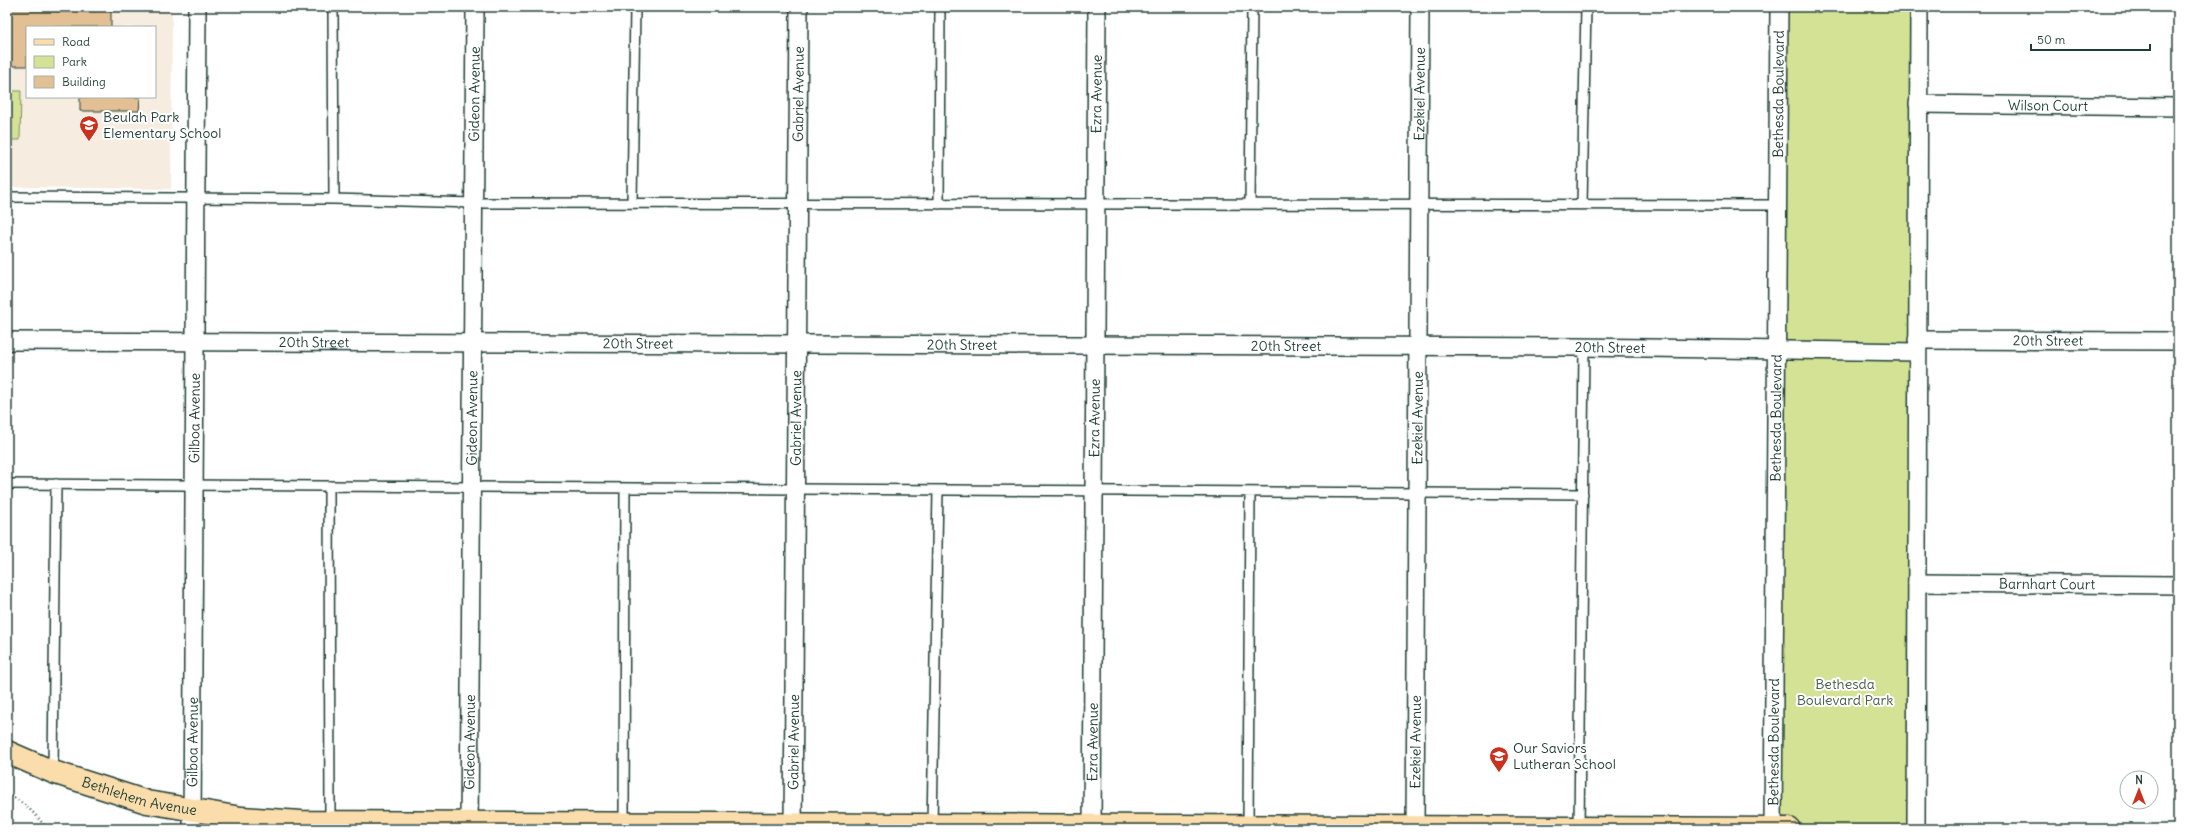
<svg xmlns="http://www.w3.org/2000/svg" width="2185" height="836" font-family="Delius,sans-serif">
  <style>
    .built { fill: #f6ecdf; fill-rule: evenodd }
    .green { fill: #d4e296; stroke: #7a9065 }
    .building { fill: #e2c094; stroke: #1f3d34 }
    .lines { fill: none; stroke-linecap: round; stroke-linejoin: round }
    .service-casing { stroke: #1f3d34; stroke-width: 12 }
    .minor-casing { stroke: #1f3d34; stroke-width: 20 }
    .primary-casing { stroke: #1f3d34; stroke-width: 25 }
    .path { stroke: #1f3d34; stroke-width: 2.5; stroke-dasharray: 1 3; stroke-linecap: butt }
    .service { stroke: #fff; stroke-width: 9 }
    .minor { stroke: #fff; stroke-width: 17 }
    .primary { stroke: #faddab; stroke-width: 22 }
    .labels { text-anchor: middle; dominant-baseline: central; stroke-width: 4; stroke-linejoin: round; paint-order: stroke }
    .street-label { font-size: 14px; fill: #1f3d34; stroke: #fff }
    .poi-label { font-size: 14px; fill: #1f3d34; stroke: #fff; text-anchor: start }
    .park-label { font-size: 14px; fill: #435e48; stroke: #fff }
  </style>
  <rect width="100%" height="100%" fill="#fff"/>
  <filter id="ink" filterUnits="userSpaceOnUse"><feTurbulence type="fractalNoise" baseFrequency=".025" numOctaves="2"/><feDisplacementMap in="SourceGraphic" scale="8" xChannelSelector="R" yChannelSelector="G"/><feConvolveMatrix kernelMatrix="1 2 1 2 8 2 1 2 1" color-interpolation-filters="sRGB"/></filter>
  <g filter="url(#ink)">
    <path class="built" d="M7,7h165l-1,182 -164,-2zM27,27h128v70h-128z"/>
    <path class="green" d="M1779,7h140l-3,822h-143z
      M7,91h14l-1,49h-13z"/>
    <path class="building" d="M7,7h104v20h-84v39h-20z
      M80,97h60l-1,14h-59z"/>
    <g class="lines">
      <defs>
        <path id="service" d="M333,7l1,192
          M7,197l327,2 139,4 1304,2
          M632,203l3,-196
          M939,204l1,-197
          M1250,204l2,-197
          M1582,205l4,-198
          M7,484l1576,10
          M329,486l1,336
          M53,772l3,-288
          M624,824l1,-336
          M932,826l6,-336
          M1248,828l2,-336
          M1579,829l5,-482"/>
        <g id="minor">
          <path id="s1" d="M1918,104l260,3"/>
          <path id="s2" d="M1917,340l261,1"/>
          <path id="s3" d="M7,341l1572,6 338,5"/>
          <path id="s4" d="M1917,583l261,2"/>
          <path id="s5" d="M192,829l5,-822"/>
          <path id="s6" d="M469,829l6,-822"/>
          <path id="s7" d="M793,829l6,-822"/>
          <path id="s8" d="M1092,829l5,-822"/>
          <path id="s9" d="M1415,829l5,-822"/>
          <path id="s10" d="M1773,829l6,-822"/>
          <path d="M1916,829l3,-822"/>
        </g>
        <g id="primary">
          <path id="s11" d="M7,752l46,20 94,30 94,16 60,4 1488,7"/>
        </g>
      </defs>
      <use href="#service" class="service-casing"/>
      <use href="#minor" class="minor-casing"/>
      <use href="#primary" class="primary-casing"/>
      <path class="path" d="M7,794c18,9 28,19 40,35"/>
      <use href="#service" class="service"/>
      <use href="#minor" class="minor"/>
      <use href="#primary" class="primary"/>
    </g>
  </g>
  <defs>
    <symbol id="school-pin" viewBox="-11 -11 22 30"><path d="M0 17L-7.5 6A9.5 9.5 0 1 1 7.5 6Z" fill="#c8321e" stroke="#fff"/><path d="M0-5L7-2L0 1L-7-2ZM-4 1L0 2.5L4 1V4Q0 6-4 4Z" fill="#fff"/></symbol>
  </defs>
  <g fill-rule="evenodd">
    <use href="#school-pin" x="78" y="114" width="22" height="30"/>
    <use href="#school-pin" x="1488" y="745" width="22" height="30"/>
  </g>
  <g class="labels">
    <g class="street-label">
      <text stroke="none"><textPath href="#s6" startOffset="735">Gideon Avenue</textPath></text>
      <text stroke="none"><textPath href="#s7" startOffset="735">Gabriel Avenue</textPath></text>
      <text stroke="none"><textPath href="#s8" startOffset="735">Ezra Avenue</textPath></text>
      <text stroke="none"><textPath href="#s9" startOffset="735">Ezekiel Avenue</textPath></text>
      <text stroke="none"><textPath href="#s10" startOffset="735">Bethesda Boulevard</textPath></text>
      <text stroke="none"><textPath href="#s1" startOffset="130">Wilson Court</textPath></text>
      <text stroke="none"><textPath href="#s2" startOffset="131">20th Street</textPath></text>
      <text stroke="none"><textPath href="#s3" startOffset="307">20th Street</textPath></text>
      <text stroke="none"><textPath href="#s3" startOffset="631">20th Street</textPath></text>
      <text stroke="none"><textPath href="#s3" startOffset="955">20th Street</textPath></text>
      <text stroke="none"><textPath href="#s3" startOffset="1279">20th Street</textPath></text>
      <text stroke="none"><textPath href="#s3" startOffset="1603">20th Street</textPath></text>
      <text stroke="none"><textPath href="#s5" startOffset="411">Gilboa Avenue</textPath></text>
      <text stroke="none"><textPath href="#s6" startOffset="411">Gideon Avenue</textPath></text>
      <text stroke="none"><textPath href="#s7" startOffset="411">Gabriel Avenue</textPath></text>
      <text stroke="none"><textPath href="#s8" startOffset="411">Ezra Avenue</textPath></text>
      <text stroke="none"><textPath href="#s9" startOffset="411">Ezekiel Avenue</textPath></text>
      <text stroke="none"><textPath href="#s10" startOffset="411">Bethesda Boulevard</textPath></text>
      <text stroke="none"><textPath href="#s4" startOffset="130">Barnhart Court</textPath></text>
      <text stroke="none"><textPath href="#s5" startOffset="87">Gilboa Avenue</textPath></text>
      <text stroke="none"><textPath href="#s6" startOffset="87">Gideon Avenue</textPath></text>
      <text stroke="none"><textPath href="#s7" startOffset="87">Gabriel Avenue</textPath></text>
      <text stroke="none"><textPath href="#s8" startOffset="87">Ezra Avenue</textPath></text>
      <text stroke="none"><textPath href="#s9" startOffset="87">Ezekiel Avenue</textPath></text>
      <text stroke="none"><textPath href="#s10" startOffset="87">Bethesda Boulevard</textPath></text>
      <text stroke="none"><textPath href="#s11" startOffset="140">Bethlehem Avenue</textPath></text>
    </g>
    <g class="poi-label">
      <text x="103" y="117">Beulah Park<tspan x="103" dy="16">Elementary School</tspan></text>
      <text x="1513" y="748">Our Saviors<tspan x="1513" dy="16">Lutheran School</tspan></text>
    </g>
    <g class="park-label">
      <text x="1845" y="684">Bethesda<tspan x="1845" dy="16">Boulevard Park</tspan></text>
    </g>
  </g>
  <rect width="2185" height="836" fill="none" stroke="#fff" stroke-width="24"/>
  <rect x="12" y="12" width="2161" height="812" fill="none" stroke="#1f3d34" stroke-width="1.5" filter="url(#ink)"/>
  <rect x="26" y="26" width="130" height="72" fill="#ffffff" stroke="#a5b1ae"/>
  <rect x="34" y="39" width="20" height="6" fill="#faddab" stroke="#a5b1ae"/>
  <text x="62" y="46" font-size="12" fill="#1f3d34">Road</text>
  <rect x="34" y="56" width="20" height="12" fill="#d4e296" stroke="#a5b1ae"/>
  <text x="62" y="66" font-size="12" fill="#1f3d34">Park</text>
  <rect x="34" y="76" width="20" height="12" fill="#e2c094" stroke="#a5b1ae"/>
  <text x="62" y="86" font-size="12" fill="#1f3d34">Building</text>
  <g transform="translate(2139 790)"><circle r="19" fill="#ffffff" stroke="#a5b1ae"/>
  <path d="M0-3L7 15L0 10L-7 15Z" fill="#c8321e"/>
  <text y="-6" font-size="11" font-weight="bold" text-anchor="middle" fill="#1f3d34">N</text>
  </g>
  <path d="M2031 44v6h119v-6" fill="none" stroke="#1f3d34" stroke-width="2"/>
  <text x="2037" y="44" font-size="12" fill="#1f3d34" stroke="#ffffff" stroke-width="3" paint-order="stroke">50 m</text>
</svg>
